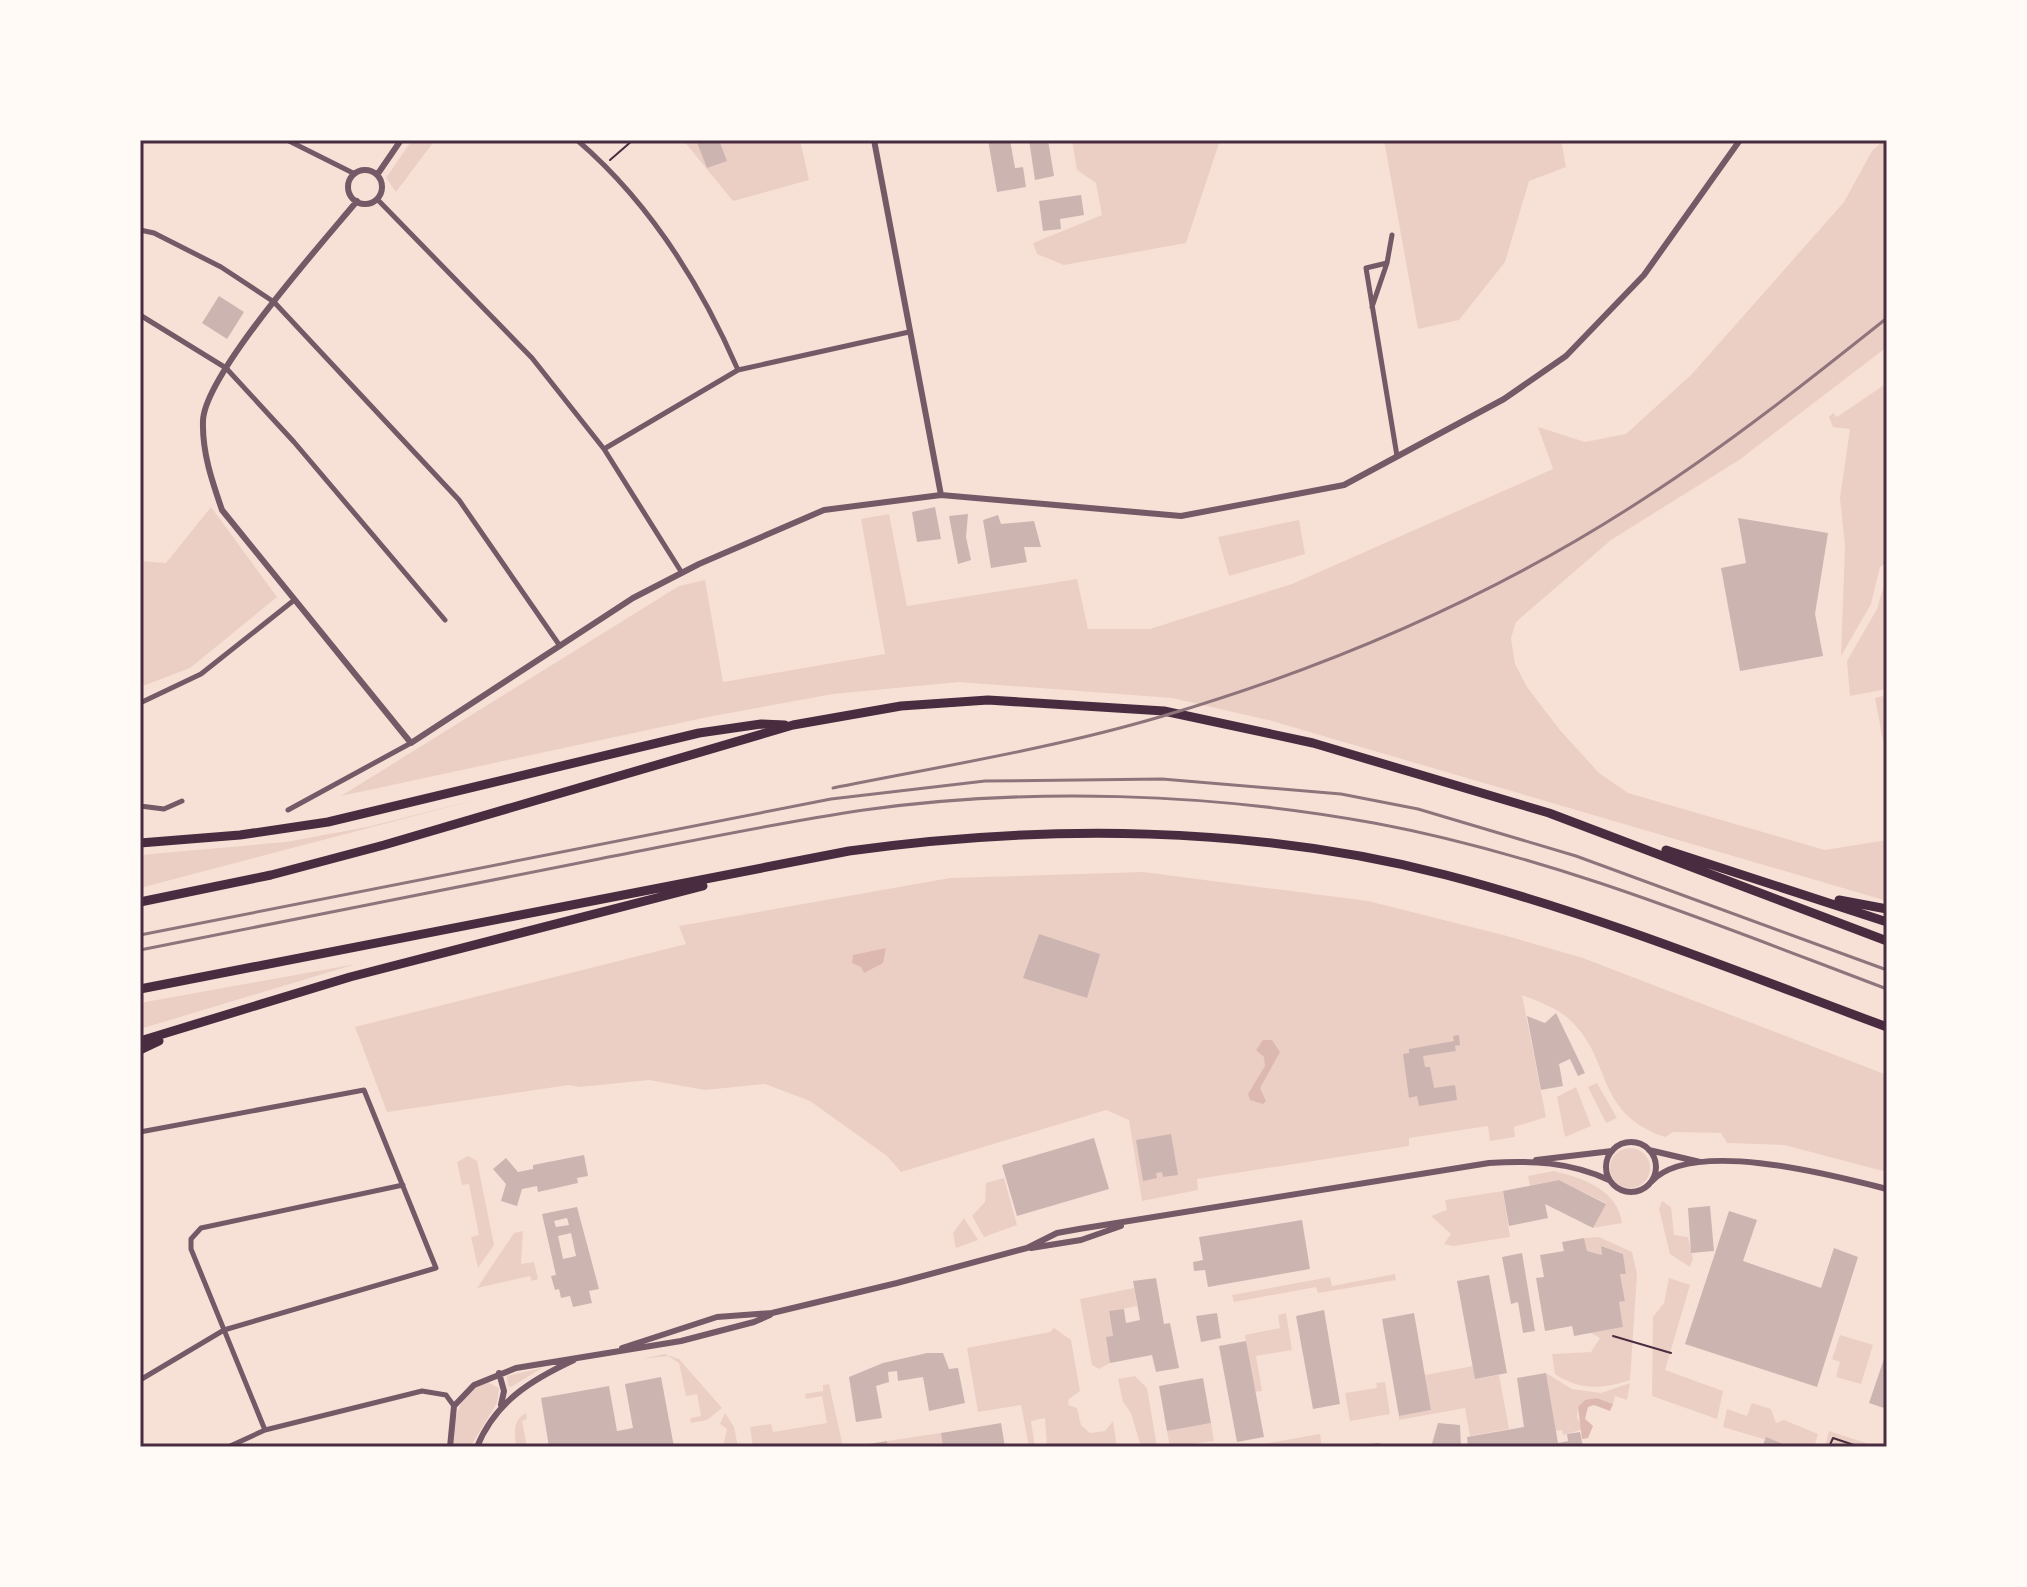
<svg xmlns="http://www.w3.org/2000/svg" width="2027" height="1587" font-family="'Open Sans',sans-serif">
  <style>
    .green { fill: #ebcfc5 }
    .water { fill: #dcb8b0 }
    .building { fill: #ccb4b1; fill-rule: evenodd }
    .lines { fill: none; stroke-linecap: round; stroke-linejoin: round }
    .path { stroke: #4a2c40; stroke-width: 2 }
    .minor { stroke: #755966; stroke-width: 5 }
    .tertiary { stroke: #755966; stroke-width: 6 }
    .motorway { stroke: #4a2c40; stroke-width: 9 }
    .rail { stroke: #8f747c; stroke-width: 3 }
    .neatline { fill: none; stroke: #4a2c40; stroke-width: 3 }
  </style>
  <rect width="100%" height="100%" fill="#f7e1d7"/>
  <path class="green" d="M412,140h23l-39,52 -10,-14z
    M683,140h117l9,40 -76,21z
    M1072,140h148l-34,103 -122,22 -27,-11 -4,-11 69,-28 -6,-32 -19,-13z
    M1384,140h177l5,27 -37,14 -24,81 -46,58 -41,9z
    M1884,140h3v207l-148,113 -128,80 -95,82 -5,16 4,26 12,23 32,42 40,44 29,20 197,57 62,-10v61l-615,-180 -100,-23 -213,-16 -126,12 -125,23 -367,79 338,-210 26,-6 18,102 162,-28 -24,-135 28,-5 18,92 170,-27 11,50h62l142,-45 261,-115 -15,-42 47,15 41,-8 66,-60 152,-172 28,-51z
    M1887,383v179l-7,5 -9,37 -30,52 4,-110 -5,-48 10,-69 -17,-2 -4,-10 4,-4 4,4z
    M211,507l66,90 -87,71 -50,19v-126l26,2z
    M1299,520l6,34 -76,22 -11,-39z
    M1887,575v114l-37,7 -3,-35 30,-52z
    M1887,695v67l-12,-64z
    M487,797l-347,91v-33l146,-13 81,-15z
    M1143,872l225,29 139,35 76,22 304,117v97l-103,-27 -57,-2 -6,-10 -48,-1 -8,5c-71,-24 -52,-76 -94,-116 -13,-13 -32,-19 -49,-26l24,122 -32,10 1,10 -25,4 -2,-15 -79,12v8l-212,33 1,11 -56,11 -13,-81 -23,-10 -205,62 -14,-16 -77,-55 -45,-17 -60,6 -56,-10 -70,7 -10,-2 -182,27 -32,-85 331,-83 -7,-18 271,-48z
    M356,964l-216,65v-26z
    M1597,1083l20,35 -11,5 -18,-36z
    M1576,1087l15,39 -26,11 -8,-40z
    M1610 1168a20 20 0 1 1 40 0a20 20 0 1 1-40 0Z
    M468,1156l9,5 17,84 -16,23 -7,-31 8,-2 -10,-51 -7,1 -5,-23z
    M1554,1171c29,7 64,19 68,52l-29,5 13,-25 -47,-23 -29,6 -2,-10z
    M1004,1178l13,47 -33,12 -12,-21 13,-14 1,-19z
    M1503,1191l7,46 -57,9 -9,-2 7,-10 -20,-18 16,-6 -2,-10z
    M1662,1201l9,6 3,28 14,2 5,22 -3,8 -20,-13 -11,-45z
    M964,1218l14,22 -22,8 -3,-15z
    M523,1231l-2,33 13,-2 4,17 -6,2 -2,-5 -53,12 37,-55z
    M1599,1237l33,15 5,22 -7,106c-27,9 -50,11 -75,-6l-3,-20 39,-2 9,-14 -9,-5 32,-6 -4,-25 6,-1 -5,-27h6l-3,-20 -22,-8 1,9 -15,-4 -3,-13z
    M1395,1274l1,6 -78,13 -2,-6 -82,15 -2,-7 98,-18 2,9z
    M1669,1278l21,7 -25,85 58,21 -6,28 -65,-23 1,-79 11,-14z
    M1134,1288l3,18 -28,6 4,24 -3,27 -11,6 -7,-4 -12,-66z
    M1286,1313l6,37 -36,6 6,35 -7,1 -10,-57 35,-7 -2,-13z
    M1054,1328l17,12 9,51 -11,8 -1,6 9,3 4,17 9,8 15,-2 8,-10 4,26h-70l-2,-29 -14,3 4,26h-6l-8,-42 -43,7 -11,-64 83,-16z
    M1840,1335l33,10 -12,39 -25,-7 4,-15 -8,-3z
    M664,1354l15,5 43,49 -15,12 -16,3 -1,-5 11,-2 -4,-22 -11,2 -7,-33 -11,-7 -26,3z
    M1473,1366l2,13 24,-4 10,54 -39,7 -5,-28 -66,12v-4l32,-6 -6,-35z
    M542,1368l-31,19 -3,-1 -1,-10z
    M1546,1373l26,16 29,4 29,-10 -3,17 -12,-4 -2,8 -16,-6 -19,9 -1,11 7,11 -21,6 -1,-5 -6,1z
    M1135,1376l12,12 10,59h-16l-10,-34 -8,-11 -5,-23z
    M485,1381l14,7 -2,15 -25,41h-19c1,-28 5,-48 32,-63z
    M1385,1382l5,32 -40,7 -5,-28 32,-5 -1,-5z
    M829,1384l14,63h-90l-3,-20 21,-3 2,8 54,-9 -5,-27 -16,3 -1,-5 18,-3v-6z
    M1752,1403l19,6 5,14 8,-3 34,14 -4,13h-24l-67,-20 4,-18 20,7z
    M526,1413l1,6 -5,2 5,26 -11,-2c-2,-13 -3,-25 10,-32z
    M725,1413l9,14 4,20h-15l4,-18 -7,-5z
    M1211,1423l3,18 -44,6 -3,-16z
    M1829,1431l49,16h-53z
    M941,1433l2,14h-55l-1,-6z
    M1320,1434l2,13h-76z"/>
  <path class="water" d="M886,948l-3,15 -19,10 -3,-6 -9,-4 1,-8z
    M1263,1040h9l8,12 -20,36 6,13 -3,3 -13,-4 -2,-6 17,-28 -1,-9 -8,-7z
    M1597,1398l16,6 -3,7 -16,-6 -6,2 -3,12 8,7 -5,12 -6,1 -4,-32 7,-7z"/>
  <path class="building" d="M696,140h23l8,21 -20,7z
    M988,140h22l5,28 8,-1 3,20 -29,5z
    M1029,140h19l6,36 -19,4z
    M1081,195l3,20 -24,4 1,10 -18,2 -4,-30z
    M219,296l25,16 -17,27 -25,-16z
    M935,507l6,32 -24,3 -5,-30z
    M968,514l-2,23 5,23 -13,4 -9,-48z
    M998,515l3,9 33,-3 7,26h-17l3,15 -36,6 -8,-48z
    M1738,518l90,15 -13,81 8,42 -83,15 -19,-103 25,-5z
    M1039,934l61,20 -13,44 -64,-20z
    M1556,1013l29,60 -7,3 -8,-17 -11,5 4,22 -22,4 -14,-74 18,7z
    M1459,1035l1,10 -5,1 1,5 -33,5 2,11h5l4,21 21,-3 2,15 -38,6 -2,-10 -8,2 -6,-44 6,-1v-4l45,-8 -1,-5z
    M1171,1134l7,41 -15,2 -1,-5 -6,1 1,5 -14,3 -7,-41z
    M1094,1138l15,51 -92,27 -15,-51z
    M584,1155l4,21 -11,2 1,5 -40,9 -1,-6 -15,3 -5,17 -16,-5 5,-17 -13,-15 13,-11 12,14 15,-3v-4z
    M1559,1180l47,24 -13,24 -48,-24 3,14 -39,8 -6,-35z
    M1710,1206l4,45 -23,2 -3,-45z
    M577,1207l22,82 -10,2 3,12 -19,4 -3,-11 -9,2 -2,-9 -4,1 -4,-14 5,-1 -14,-61zM567,1218l2,7 -13,2 -2,-6zM571,1233l5,23 -13,3 -5,-23z
    M1729,1211l28,9 -14,41 78,27 13,-40 24,9 -41,130 -132,-43z
    M1302,1220l8,49 -102,18 -3,-17 -11,1 -1,-9 10,-2 -4,-23z
    M1584,1238l3,13 15,4 -1,-9 22,8 3,20h-6l5,27 -6,1 4,25 -49,9 -2,-10 -27,5 -9,-53 8,-1 -4,-22 24,-4 -2,-9z
    M1522,1253l13,78 -12,2 -5,-31 -7,2 -9,-47z
    M1489,1275l18,98 -32,6 -18,-98z
    M1156,1278l8,46 6,-1 9,45 -23,4 -4,-17 -42,8 -4,-26 7,-1 -4,-25 15,-2 2,14 14,-3 -7,-39z
    M1324,1310l16,94 -27,5 -17,-93z
    M1217,1313l4,25 -20,4 -5,-26z
    M1414,1313l17,97 -32,6 -17,-97z
    M1246,1341l18,96 -27,5 -18,-96z
    M1887,1350v59l-18,-6z
    M927,1353h16l6,16 9,-1 7,35 -36,8 -6,-34 -25,4 -1,-10 -9,1 1,10 -13,4 6,32 -26,4 -7,-45 34,-14z
    M1546,1373l12,70 10,-2 -1,-7 13,-2 3,15h-115l-1,-10 57,-10 -7,-49z
    M661,1377l13,70h-125l-8,-49 68,-12 8,45 16,-3 -8,-44z
    M1203,1378l8,45 -44,8 -8,-45z
    M1001,1423l4,24h-62l-2,-14z
    M1438,1423l22,2 1,22h-30z
    M1766,1437l24,10h-28z
    M887,1441l1,6h-25v-2z
    M1378,1443l14,4h-29v-2z"/>
  <g class="lines">
    <path class="path" d="M610,160l23,-20
      M1613,1336l58,17
      M1829,1447l4,-9 27,9"/>
    <path class="minor" d="M287,140l68,34
      M577,140c71,61 124,145 161,230
      M377,199l155,159 72,91 78,124
      M140,230l14,3 67,34 53,35 185,198 101,146
      M1387,263l5,-28
      M1372,307l15,-44 -21,5 31,188
      M140,315l86,53 68,74 151,178
      M604,449l134,-79 171,-38
      M140,703l61,-29 92,-73
      M140,806l24,3 18,-8
      M288,810l123,-67
      M140,1132l224,-42 72,178 -212,62 -84,50
      M265,1430l-74,-181v-10l10,-11 202,-43
      M228,1447l37,-17 157,-39 24,4 8,11"/>
    <path class="tertiary" d="M874,140l67,355
      M348 187a17 17 0 1 1 34 0a17 17 0 1 1-34 0Z
      M377,175l24,-35
      M357,201c-33,40 -153,174 -154,220 -1,31 9,60 19,89l189,233 222,-145 66,-34 125,-54 117,-15 240,21 163,-31 160,-86 62,-43 78,-81 96,-135
      M1606 1167a25 25 0 1 1 50 0a25 25 0 1 1-50 0Z
      M1649,1150l51,12
      M1536,1160l76,-9
      M1651,1182c41,-45 185,-6 236,7
      M1031,1248l50,-8 40,-14
      M622,1348l95,-31 55,-4 125,-30 130,-35 30,-15 22,-4 410,-66c42,-3 81,-1 120,17
      M499,1373l5,18 -3,14
      M450,1447l4,-41 20,-21 42,-17 165,-27 73,-19 16,-7
      M477,1447c18,-45 54,-67 97,-87"/>
    <path class="motorway" d="M140,843l100,-8 88,-13 371,-89 62,-9 24,1
      M1666,850l221,72
      M1839,900l48,9
      M140,902l131,-27 113,-30 409,-120 108,-19 87,-6 176,11 149,32 236,70 338,128
      M140,989l709,-138c195,-27 404,-26 597,24 150,39 295,98 441,152
      M140,1041l210,-64 353,-91
      M140,1050l19,-9"/>
    <path class="rail" d="M833,788c110,-22 222,-40 330,-72 169,-50 334,-121 482,-218 85,-55 163,-117 242,-180
      M140,935l691,-136 154,-18 177,-2 179,15 77,15 158,47 311,114
      M140,950c153,-30 306,-61 459,-91 88,-17 176,-36 265,-49 164,-23 347,-17 510,13 177,33 346,103 513,166"/>
  </g>
  <rect width="2027" height="1587" fill="none" stroke="#fffaf5" stroke-width="284"/>
  <rect x="142" y="142" width="1743" height="1303" class="neatline"/>
</svg>
